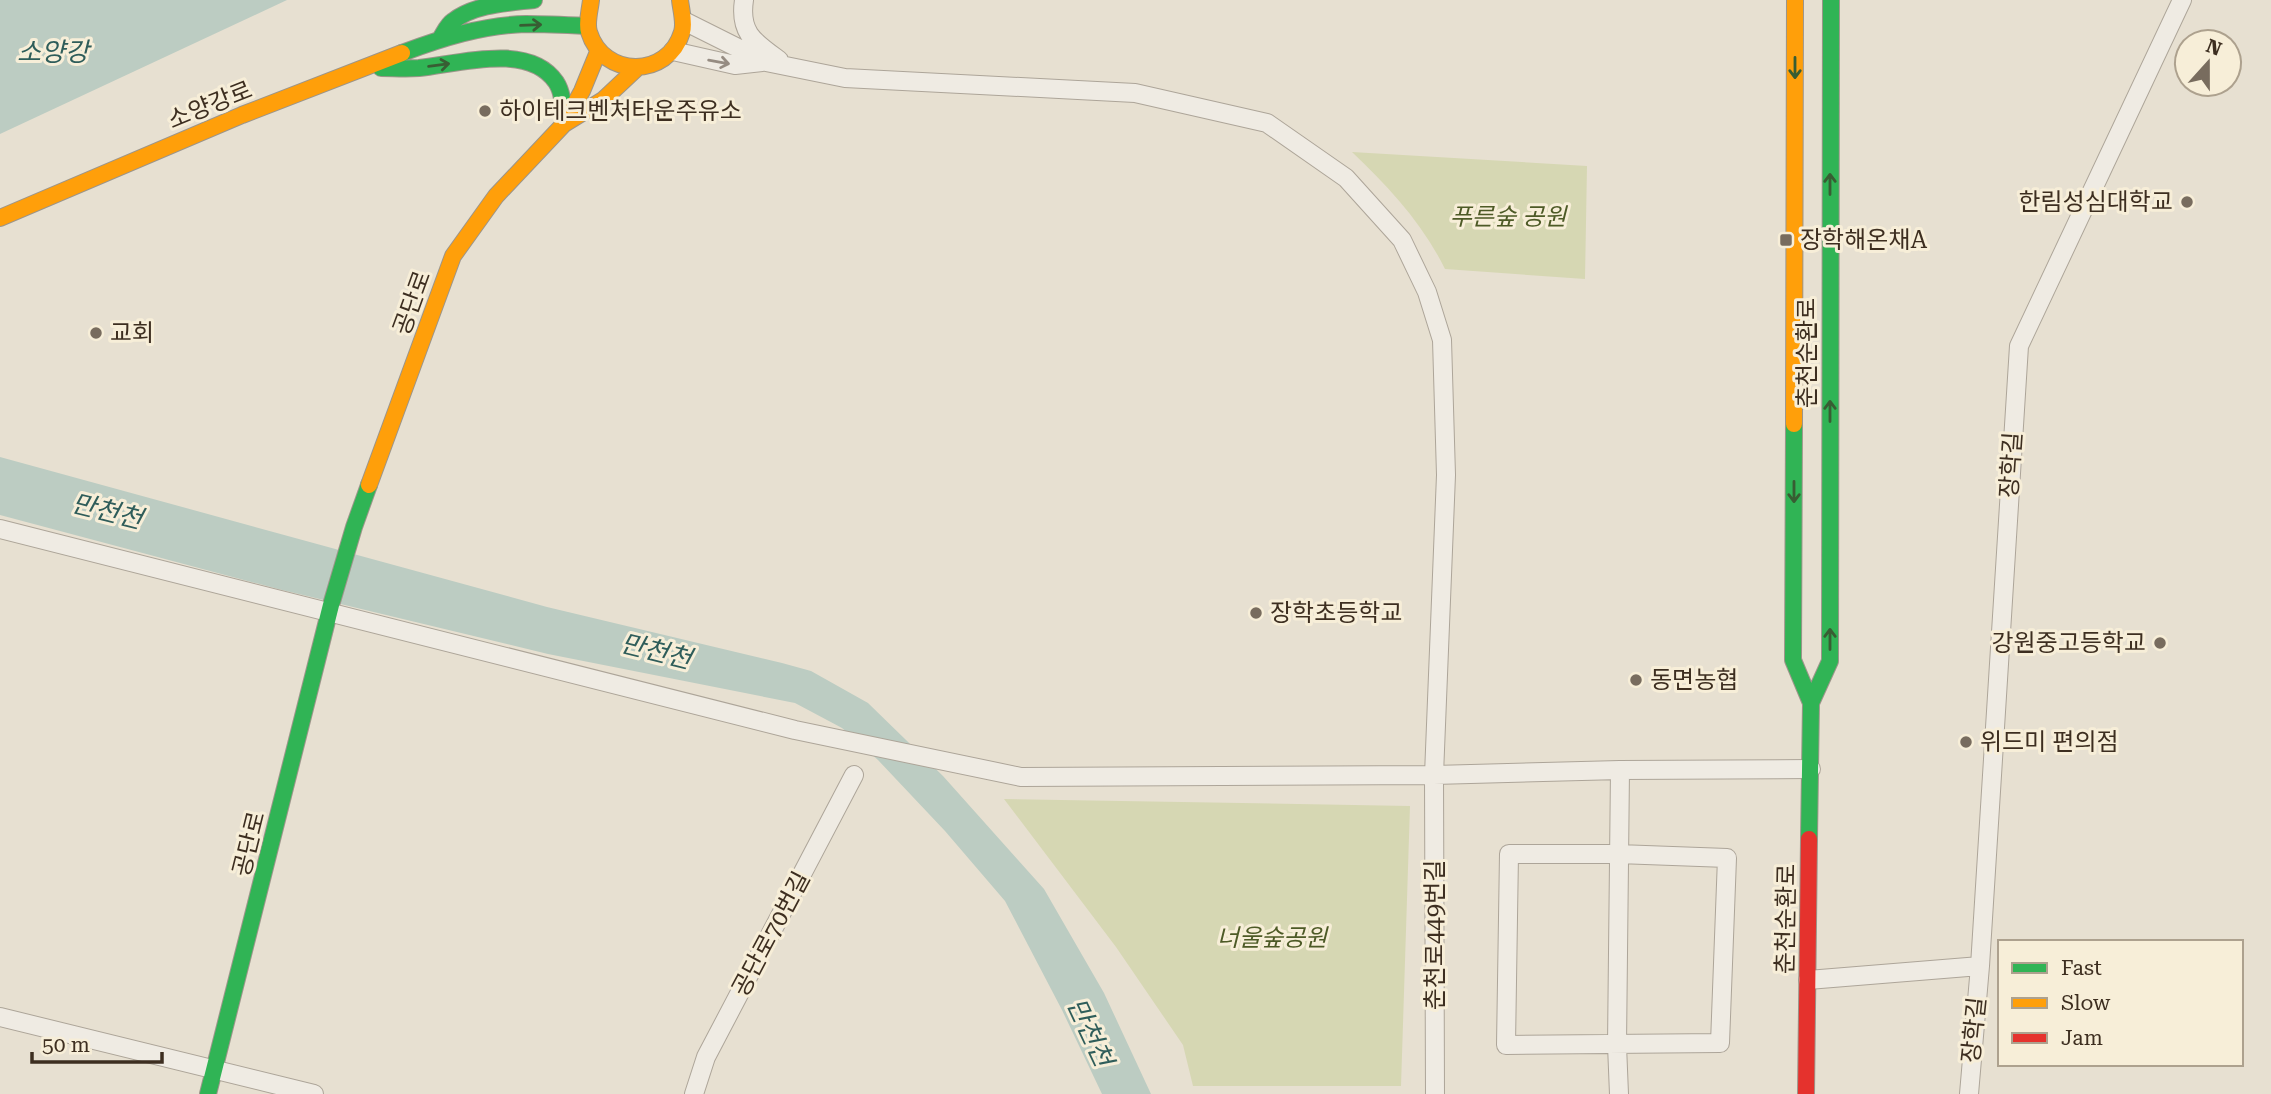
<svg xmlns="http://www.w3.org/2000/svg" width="2271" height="1094" font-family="'Roboto Serif','Noto Sans KR',serif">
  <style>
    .green { fill: #d6d7b3 }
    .water { fill: #bcccc2 }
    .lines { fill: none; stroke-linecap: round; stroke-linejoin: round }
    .street-casing { stroke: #ada599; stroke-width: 20 }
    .fast-casing { stroke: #9c958a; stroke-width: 18 }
    .slow-casing { stroke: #9c958a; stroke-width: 18 }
    .jam-casing { stroke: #9c958a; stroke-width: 18 }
    .street { stroke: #efebe3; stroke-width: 18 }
    .fast { stroke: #30b455; stroke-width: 16 }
    .slow { stroke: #ff9f0a; stroke-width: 16 }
    .jam { stroke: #e5322d; stroke-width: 16 }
    .oneway { stroke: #385d33 }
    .oneway2 { stroke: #968c82 }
    .poi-dot { fill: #786c5e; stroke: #f7eed8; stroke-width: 2.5 }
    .labels { text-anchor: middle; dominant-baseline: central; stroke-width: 6; stroke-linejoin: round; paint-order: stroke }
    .street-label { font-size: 24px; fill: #3d2e20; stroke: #f7eed8 }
    .poi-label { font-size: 24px; fill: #3d2e20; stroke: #f7eed8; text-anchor: start }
    .park-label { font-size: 24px; font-style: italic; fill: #4d5a26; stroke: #f7eed8 }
    .water-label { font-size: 26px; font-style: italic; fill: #2f5d5a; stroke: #f7eed8 }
  </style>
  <rect width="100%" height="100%" fill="#e7e0d1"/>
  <path class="green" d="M1352,152l235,14 -2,113 -140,-10c-22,-45 -57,-83 -93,-117z
    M1004,799l406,7 -9,280h-208l-10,-41 -67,-98z"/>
  <path class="water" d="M0,0h287l-287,134z
    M0,457l547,150 235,56 29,8 57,32 75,73 101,113 60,104 47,101h-49l-40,-84 -57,-109 -60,-70 -67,-71 -36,-32 -47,-25 -247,-49 -270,-65 -278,-74z"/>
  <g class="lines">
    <defs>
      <path id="street" d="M744,0c-5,33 10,42 35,60
        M684,21l82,41 79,16 290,15 132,30 79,55 56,62 25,52 15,48 4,135 -12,300 1,319
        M673,51l62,14 27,-3
        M0,529l795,201 226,47 413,-2 186,-5 191,-1
        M1509,854h109l109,4 -7,185 -214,2z
        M1808,980l172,-14
        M0,1017l314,77
        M694,1094l12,-37 148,-282
        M1619,1094l-2,-49 3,-275
        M1969,1094l11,-128 39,-620 163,-346"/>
      <path id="fast" d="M440,39c4,-6 7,-14 13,-18 22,-17 55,-18 81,-21
        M402,53c40,-15 81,-28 124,-29 20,0 41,1 61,2
        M381,68c12,0 25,1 38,0 39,-4 110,-26 137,14 8,12 7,29 8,42
        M1794,424l-1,236 18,43 -2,136
        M1811,703l19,-42 1,-661
        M208,1094l123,-489 23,-78 15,-42"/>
      <path id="slow" d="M591,0c-1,10 -5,23 -2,32 14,46 79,47 93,0 3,-9 -1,-22 -2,-32
        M564,124l39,-24 33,-31
        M0,218l242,-103 160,-62
        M1794,424l1,-424
        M369,485l84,-229 43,-60 68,-72 18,-33 16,-39"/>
      <path id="jam" d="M1806,1094l3,-255"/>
    </defs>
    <use href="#street" class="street-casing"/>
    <use href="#fast" class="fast-casing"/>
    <use href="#slow" class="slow-casing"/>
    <use href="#jam" class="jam-casing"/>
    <use href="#street" class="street"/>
    <use href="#fast" class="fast"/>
    <use href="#slow" class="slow"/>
    <use href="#jam" class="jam"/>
  </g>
  <defs><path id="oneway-shaft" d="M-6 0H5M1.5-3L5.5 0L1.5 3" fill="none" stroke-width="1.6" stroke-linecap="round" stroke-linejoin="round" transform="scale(1.75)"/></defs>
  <g class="oneway">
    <use href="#oneway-shaft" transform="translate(531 25) rotate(-2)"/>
    <use href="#oneway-shaft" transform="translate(439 65) rotate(-7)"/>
    <use href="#oneway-shaft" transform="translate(1795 68) rotate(90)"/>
    <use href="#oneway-shaft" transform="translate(1830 184) rotate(-90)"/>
    <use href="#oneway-shaft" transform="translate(1830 411) rotate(-90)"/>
    <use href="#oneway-shaft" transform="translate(1794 492) rotate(90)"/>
    <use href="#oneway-shaft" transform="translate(1830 639) rotate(-90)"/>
  </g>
  <use class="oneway2" href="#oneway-shaft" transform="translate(719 62) rotate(10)"/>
  <g class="poi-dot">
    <circle cx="485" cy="111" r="7"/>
    <circle cx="2187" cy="202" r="7"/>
    <rect x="1779" y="233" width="14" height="14" rx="3.5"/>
    <circle cx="96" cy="333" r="7"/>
    <circle cx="1256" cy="613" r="7"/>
    <circle cx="2160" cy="643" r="7"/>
    <circle cx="1636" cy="680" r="7"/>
    <circle cx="1966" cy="742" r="7"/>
  </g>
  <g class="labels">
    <g class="street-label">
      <text transform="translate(210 105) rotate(-22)">소양강로</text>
      <text transform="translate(412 303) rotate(-70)">공단로</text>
      <text transform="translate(1807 353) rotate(-90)">춘천순환로</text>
      <text transform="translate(2011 465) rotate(-86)">장학길</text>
      <text transform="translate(249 844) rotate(-76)">공단로</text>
      <text transform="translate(1786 919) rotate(-89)">춘천순환로</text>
      <text transform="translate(771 934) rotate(-62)">공단로70번길</text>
      <text transform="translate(1435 935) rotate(-90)">춘천로449번길</text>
      <text transform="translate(1974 1030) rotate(-84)">장학길</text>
    </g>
    <g class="poi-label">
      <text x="499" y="111">하이테크벤처타운주유소</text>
      <text x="2173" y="202" text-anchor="end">한림성심대학교</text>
      <text x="1800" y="240">장학해온채A</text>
      <text x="110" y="333">교회</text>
      <text x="1270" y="613">장학초등학교</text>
      <text x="2146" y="643" text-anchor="end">강원중고등학교</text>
      <text x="1650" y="680">동면농협</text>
      <text x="1980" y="742">위드미 편의점</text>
    </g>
    <g class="park-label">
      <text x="1508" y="217">푸른숲 공원</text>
      <text x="1272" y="938">너울숲공원</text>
    </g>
    <g class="water-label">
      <text x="53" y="52">소양강</text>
      <text transform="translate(107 511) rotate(14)">만천천</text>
      <text transform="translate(656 651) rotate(14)">만천천</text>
      <text transform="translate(1090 1032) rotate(65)">만천천</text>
    </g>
  </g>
  <rect x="1998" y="940" width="245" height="126" fill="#f7eed8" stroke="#ada18e" stroke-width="2"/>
  <rect x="2012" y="963" width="35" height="10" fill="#30b455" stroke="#ada18e" stroke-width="2"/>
  <text x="2061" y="975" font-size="21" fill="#3d2e20">Fast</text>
  <rect x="2012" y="998" width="35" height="10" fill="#ff9f0a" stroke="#ada18e" stroke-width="2"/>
  <text x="2061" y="1010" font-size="21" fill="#3d2e20">Slow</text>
  <rect x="2012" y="1033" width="35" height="10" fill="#e5322d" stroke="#ada18e" stroke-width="2"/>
  <text x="2061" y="1045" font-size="21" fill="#3d2e20">Jam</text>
  <g transform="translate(2208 63) rotate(21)"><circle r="33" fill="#f7eed8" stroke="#ada18e" stroke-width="2"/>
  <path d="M0-5L12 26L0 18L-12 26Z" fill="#786c5e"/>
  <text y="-10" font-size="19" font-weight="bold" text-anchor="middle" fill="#3d2e20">N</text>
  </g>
  <path d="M32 1052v10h130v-10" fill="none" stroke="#3d2e20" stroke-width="3.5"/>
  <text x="42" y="1052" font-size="21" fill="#3d2e20" stroke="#f7eed8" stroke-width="5" paint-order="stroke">50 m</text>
</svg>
